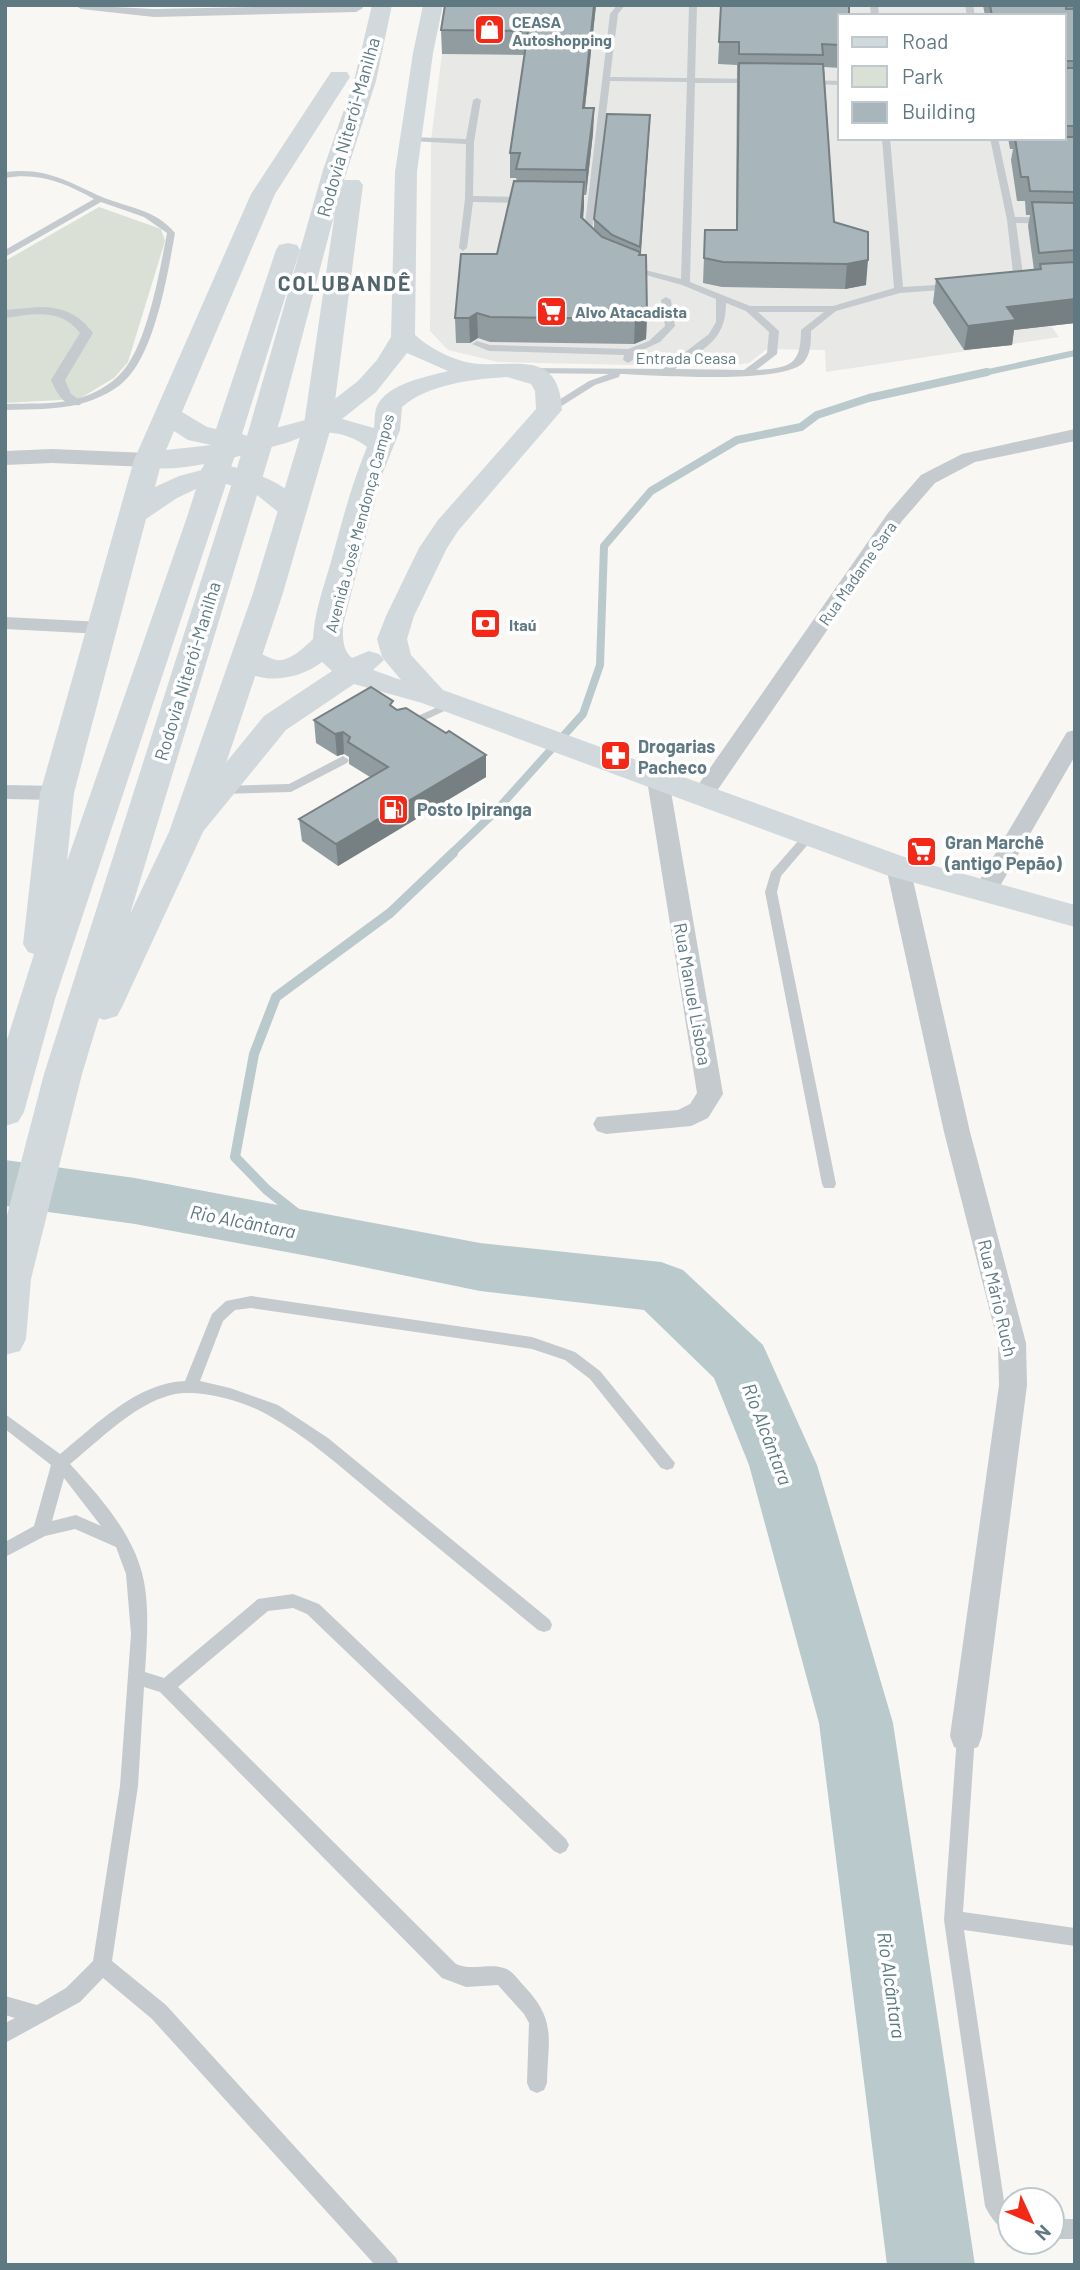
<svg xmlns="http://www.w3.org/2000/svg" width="1080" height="2270" font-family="Barlow,sans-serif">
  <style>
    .built { fill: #e8e9e7; fill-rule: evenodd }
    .green { fill: #dae0d5 }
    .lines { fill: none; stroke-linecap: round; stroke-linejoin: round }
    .stream-far2 { stroke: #bacacc; stroke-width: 6 }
    .stream-far1 { stroke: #bacacc; stroke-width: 8 }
    .stream { stroke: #bacacc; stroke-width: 10 }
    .river { fill: #bacacc; fill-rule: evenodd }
    .service { fill: #c4cacd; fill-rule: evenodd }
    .pedestrian { fill: #c4cacd; fill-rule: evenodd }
    .minor { fill: #c4cacd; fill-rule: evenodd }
    .tertiary { fill: #c4cacd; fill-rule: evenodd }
    .secondary { fill: #d2d9dc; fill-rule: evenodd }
    .trunk { fill: #d2d9dc; fill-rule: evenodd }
    .wall { fill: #909ca0 }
    .shaded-wall { fill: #767f82 }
    .building { fill: #a8b5ba; stroke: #767f82; stroke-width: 2 }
    .labels { text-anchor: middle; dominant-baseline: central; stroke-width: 7; stroke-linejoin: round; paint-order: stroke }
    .far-poi-label { font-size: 16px; font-weight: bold; fill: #5f7983; stroke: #fff; text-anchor: start }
    .far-street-label { font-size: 16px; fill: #5f7983; stroke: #fff }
    .street-label { font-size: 18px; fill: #5f7983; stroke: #fff }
    .poi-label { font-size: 18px; font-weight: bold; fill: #5f7983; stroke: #fff; text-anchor: start }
    .water-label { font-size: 19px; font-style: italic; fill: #5a797d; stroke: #fff }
    .far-district-label { font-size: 21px; font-weight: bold; letter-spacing: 2px; fill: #52656d; stroke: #fff }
  </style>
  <rect width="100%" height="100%" fill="#f8f7f4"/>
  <path class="built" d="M536,5h539v318l-24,3 8,11 -233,35 -1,-22 -58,-1 -18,14 -29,4 -222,-5 -50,-12 -18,-19 1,-191 11,-86 86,1zM840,16h224v122h-224z"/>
  <path class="green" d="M99,207l62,22 4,12 -37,121 -14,16 -35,21 -74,4v-142z"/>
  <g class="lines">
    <path class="stream-far2" d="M979,374l96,-21"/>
    <path class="stream-far1" d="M451,854l44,-42 88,-98 17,-49 4,-119 47,-55 86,-51 64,-13 16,-12 52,-17 118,-26"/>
    <path class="stream" d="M324,1235l-57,-45 -32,-33 19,-103 22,-57 114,-84 63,-60"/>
    <path class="river" d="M5,1160l130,18 345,65 181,19 22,8 80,75 54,120 76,258 82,542h-88l-68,-542 -70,-258 -35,-87 -70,-68 -164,-19 -156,-32 -189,-35 -130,-18z"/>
    <path class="service" d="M617,5h8l-7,9 -8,63 77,1 2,-73h8l-2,73 60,1 4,2 -4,2h-60l-5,199 60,24h83l61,-18 -12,-150h8l13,149 48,-3 5,3 -2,2 -54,4 -64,18 -25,20c0,11 0,22 -7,31 -20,23 -150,13 -184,12l-1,3 -24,8 -43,27h-6v-4l43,-27 20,-7 -83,-1 -5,-3 2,-2 140,1 46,-35 7,-12v-23l-34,-14 -58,-16 5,-3 52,13 6,-197 -77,-1 -19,160 -4,3 -4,-3 27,-227zM726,303l20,8 23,21 -2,21 -23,17 -69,-1c28,-21 51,-27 51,-66zM758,312h66l-23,18c0,36 -12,38 -45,40l21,-16 2,-23z
      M870,5h8l1,11h-8z
      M965,5h8l2,11h-8z
      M807,80l33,1v4l-36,-1v-4z
      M477,98l4,2 -7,42 -1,54 55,1 4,3 -4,3 -55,-1 -6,46 -4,3 -4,-3 6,-49 1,-55 -56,-3 -4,-2 4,-2 56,2 7,-39z
      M990,138h8l17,79 60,1v6l-59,-1 8,59 -5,3 -5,-3 -7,-62z
      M18,171c33,-1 55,13 84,26 27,11 53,12 73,36 -7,40 -19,111 -45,142 -12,15 -32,24 -50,29 -24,6 -50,5 -75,6v-6c23,-1 48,1 71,-5 16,-4 35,-14 46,-27 25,-27 38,-102 45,-139l-23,-16 -43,-15 -96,55v-7l89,-51c-29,-16 -55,-27 -89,-21v-6z
      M666,297l5,3 4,26 -15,16 -26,12 -1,6 -5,3 -5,-3 1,-5 -135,-4 -17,-7 5,-3 13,4 138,4 21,-8 16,-15 -4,-26z
      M451,701l6,3 -2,2 -47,22h-8l-2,-3z
      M343,756l6,4 -2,3 -56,29 -70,2 -6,-4 6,-4 68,-2z
      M810,831l6,4 -35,41 -4,16 59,292 -2,4h-10l-2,-4 -57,-292 6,-20 35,-40z
      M251,1296l281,41 43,15 25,19 75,92 -2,5 -6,2 -6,-2 -71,-89 -25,-19 -33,-11 -281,-41 -16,2 -12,11 -23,60 30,7 48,17 50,33 222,182 2,5 -2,5 -6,2 -6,-2c-53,-44 -107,-88 -160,-132 -35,-29 -70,-61 -110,-83 -24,-14 -70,-27 -97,-20 -38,10 -71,45 -101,69 29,32 61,67 72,109 8,30 5,68 3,99l19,6 94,-79 35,-5 26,10 247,235 3,6 -3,6 -6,3 -6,-3 -247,-237 -14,-6 -25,3 -90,76 278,277c16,7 31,-1 48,4 9,3 14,12 20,18 33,35 24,52 23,97l-3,7 -7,3 -7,-3 -3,-7 2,-60 -5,-9 -26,-29 -32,2 -24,-9 -282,-286 -16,-5 -6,99 -26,175 54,44 230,253 3,7h-24l-223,-246 -49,-41 -23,24 -75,41v-20l10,-5 -10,-3v-19l32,9 29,-17 27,-27 27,-175 11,-152 -5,-60 -10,-27 -41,-18 -30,7 -40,21v-15l29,-16 17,-61 -46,-36v-15l55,40c36,-29 76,-71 125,-73l27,-67 14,-13zM64,1478l37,48 -25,-11 -24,6z
      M966,1728l6,2 3,6 -12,176 112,16v18l-111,-16 40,271 6,7v25c-11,-4 -20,-16 -25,-27l-41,-286 13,-184 3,-6z
      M1052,2219h23v20h-23z"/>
    <path class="pedestrian" d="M39,307c24,0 40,7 54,26l-28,47 6,14 11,8 -2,3c-17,2 -23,-12 -29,-25l29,-47c-19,-25 -47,-19 -75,-15v-8z"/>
    <path class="minor" d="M74,5l80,4 207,-4 2,3 -7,4 -202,5 -73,-8z
      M1075,429v12l-100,21 -40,21 -33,38 -192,280h-16l-3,-5 3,-5 194,-278 33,-38 41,-21z
      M5,617l97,5 7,2 3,4 -3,4 -7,2 -97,-5z
      M1075,730v26l-79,137 -4,6 -8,2 -8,-2 -4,-6 92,-156 3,-5z
      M658,773l8,2 3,5 54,314 -15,24 -17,8 -85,8 -9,-3 -4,-7 4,-7 81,-7 12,-6 7,-11 -50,-313 3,-5z
      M5,785l52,1 8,2 3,5 -3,5 -8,2 -52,-1z
      M898,859l8,3 4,5 60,265 56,211 1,42 -45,351 -4,11 -12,4 -12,-4 -4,-11 49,-351 -1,-42 -54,-211 -58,-265 4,-5z"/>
    <path class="tertiary" d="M52,449l96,4 8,2 4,5 -4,5 -8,2 -96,-4 -47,2v-14z"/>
    <path class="secondary" d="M423,5h20l-10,48 -16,119 -2,163c17,15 43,28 65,29 41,2 79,-12 82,46l-104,121 -11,17 -33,68 -7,23 4,16 32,35 467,169 165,46v22l-189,-52 -464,-172 -68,-19 -68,46 -89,109 -11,3 -11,-3 -5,-7 5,-7 89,-109 68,-45 -10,-9c-24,19 -70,26 -90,-3l5,-6c37,-10 31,30 76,-14 1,-25 10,-50 17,-74 11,-39 21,-80 37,-118 -14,-11 -32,-16 -50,-14 -11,1 -21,7 -31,10 -40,11 -106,33 -147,23l-4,-6 4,-6 9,-2 64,-7 97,-26 49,-38 19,-21 14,-23 4,-165 18,-119zM407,353l41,18c-22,6 -60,12 -71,35 -3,7 -2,15 -3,22l-32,-9 34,-27zM507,377l24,7 4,7 1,18 -98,111 -19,28 -33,68 -9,23 5,18 19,23 -28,-10 11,-10 -5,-6 -10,-3 -17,7c-10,-8 -9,-21 -9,-33l39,-150 18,-45 2,-23c26,-23 72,-28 105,-30z
      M214,462c33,8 72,18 93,48l-4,6 -10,2 -10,-2 -26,-21 -52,-19 -4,-6 4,-6z"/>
    <path class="trunk" d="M372,5h20l-16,76 -32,99h15l4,5 -31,239 -49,169 -80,239 -81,175 -5,9 -13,4 -5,-2 -17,56 -51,205 -5,60 -6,12 -15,4v-132l39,-149 188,-591 -6,1 -171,515 -31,113 -6,10 -13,4v-80l29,-92 -6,-2 -5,-8 17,-151 94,-333 117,-266 80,-122h16l3,5 -75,117 -93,218 25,15 9,2 60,-179 3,-5 9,-2 9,2 3,5 -58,184 5,2 76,-266 31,-89zM335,212l-31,212 -51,169 -84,239 -39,82 152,-501zM174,431l14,9 23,5 -9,25 -23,6 -24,11 7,-27zM237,450l5,1 -5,17 -6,-1zM196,489l-9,28 -120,344 7,-68 72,-274 31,-21z"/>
  </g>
  <path class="wall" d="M596,5l-11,103h9l-1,25 -7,62h-2l-1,24 11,10v-10l55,-84 -9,120 7,59 -1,25 -12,5 -144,-2 -12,-4 -8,5h-14l-1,-25 42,-64 20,-73 -1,-3h-6v-25l15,-98 -83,-1 -1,-24z
    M721,5l119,11v52l-16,-1 10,155 32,63 -21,4 -123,-2 -19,-4 2,-53h31l1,-165 -19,-1z
    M983,5h92v318l-61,7 -2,15 -48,5 -31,-47 3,-24 98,-9 -6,-44 2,-11h-4l-1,-14h-8l-6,-41 2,-11h-3l-2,-11h56v-122h-79z
    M394,707l3,3 49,23 40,22v22l-148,89 -36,-25 -3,-22 71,-42 -21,-13v-7l-5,-3 -7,2 -21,-13 -2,-23z"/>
  <path class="shaded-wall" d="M594,5h2l-14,128 1,-25z
    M594,108l-1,25 -7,62v-25z
    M650,115l-1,20 -9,132v-20z
    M584,182v25l-3,35v-25z
    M868,260l-2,25 -21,4 2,-25z
    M1075,299v24l-61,7 -2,15 -48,5 4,-24 39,-19z
    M477,313l1,25 -8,5 -1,-25z
    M647,314l-1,25 -12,5 1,-25z
    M343,732l1,22 -7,2 -2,-22z
    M486,755v22l-148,89 -2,-22z"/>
  <path class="building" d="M445,5h149l-11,103h11l-8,62 -70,-1 4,-16h-10l18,-122 -87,-1z
    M721,5h128v11h-9v29l-18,-1 1,11 -84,-1v-12h-20z
    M990,5h76v4h9v52h-9v7h9v58h-11v-110h-72z
    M739,63l84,1 11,158 34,10v28l-21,4 -124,-2 -19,-4 1,-28h32z
    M607,114l43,1 -10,132 -28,-12 -18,-16z
    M1064,137h11v55l-45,-1 -2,-14h-7l-6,-39h49z
    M514,181l70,1 -3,35 21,20 38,15 -1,3h7l1,59 -12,5 -145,-2 -13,-4 -8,5h-14l6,-64h36z
    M1032,202l43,1v47l-36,3z
    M1075,262v37l-68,8 9,13 -48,6 -32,-47 105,-10 -1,-5z
    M371,687l22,14 -3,4 7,5 9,-2 40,25 3,-2 37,24 -150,89 -37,-25 89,-52 -40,-25 2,-5 -7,-5 -8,2 -21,-14z"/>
  <defs>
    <symbol id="shop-square" viewBox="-11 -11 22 22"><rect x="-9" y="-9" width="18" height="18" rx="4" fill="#f52817" stroke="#fff"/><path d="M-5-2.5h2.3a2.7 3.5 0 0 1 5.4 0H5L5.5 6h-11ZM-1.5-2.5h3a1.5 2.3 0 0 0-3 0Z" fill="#fff"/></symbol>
    <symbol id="supermarket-square" viewBox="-11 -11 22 22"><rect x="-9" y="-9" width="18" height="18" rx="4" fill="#f52817" stroke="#fff"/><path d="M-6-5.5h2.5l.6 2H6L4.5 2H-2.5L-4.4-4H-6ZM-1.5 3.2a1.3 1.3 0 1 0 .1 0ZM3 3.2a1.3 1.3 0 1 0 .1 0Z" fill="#fff"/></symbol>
    <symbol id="bank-square" viewBox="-11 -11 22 22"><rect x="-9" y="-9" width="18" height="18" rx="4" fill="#f52817" stroke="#fff"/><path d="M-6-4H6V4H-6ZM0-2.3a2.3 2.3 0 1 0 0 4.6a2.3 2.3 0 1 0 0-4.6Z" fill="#fff"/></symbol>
    <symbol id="pharmacy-square" viewBox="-11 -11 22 22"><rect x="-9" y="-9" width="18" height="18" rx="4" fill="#f52817" stroke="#fff"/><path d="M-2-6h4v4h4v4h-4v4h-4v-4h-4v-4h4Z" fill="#fff"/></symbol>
    <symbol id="fuel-square" viewBox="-11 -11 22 22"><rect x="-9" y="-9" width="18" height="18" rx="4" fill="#f52817" stroke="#fff"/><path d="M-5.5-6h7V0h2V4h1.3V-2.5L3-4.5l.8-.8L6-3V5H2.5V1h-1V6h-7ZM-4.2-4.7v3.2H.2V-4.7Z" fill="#fff"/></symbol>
  </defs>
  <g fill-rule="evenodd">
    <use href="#shop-square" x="472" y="12" width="35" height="35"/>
    <use href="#supermarket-square" x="534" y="294" width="35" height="35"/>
    <use href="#bank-square" x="468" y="606" width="35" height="35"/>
    <use href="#pharmacy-square" x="598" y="738" width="35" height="35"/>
    <use href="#fuel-square" x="376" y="792" width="35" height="35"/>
    <use href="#supermarket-square" x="904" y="834" width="35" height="35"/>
  </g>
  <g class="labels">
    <g class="far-poi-label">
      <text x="512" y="21">CEASA<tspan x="512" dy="18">Autoshopping</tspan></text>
      <text x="575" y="311">Alvo Atacadista</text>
      <text x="509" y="624">Itaú</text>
    </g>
    <g class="far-street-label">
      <text x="686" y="357">Entrada Ceasa</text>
      <text transform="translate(359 523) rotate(-75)">Avenida José Mendonça Campos</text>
      <text transform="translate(857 573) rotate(-55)">Rua Madame Sara</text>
    </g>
    <g class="street-label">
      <text transform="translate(348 127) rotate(-74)">Rodovia Niterói-Manilha</text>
      <text transform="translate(187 671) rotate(-73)">Rodovia Niterói-Manilha</text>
      <text transform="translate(693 994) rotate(80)">Rua Manuel Lisboa</text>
      <text transform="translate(998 1298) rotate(77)">Rua Mário Ruch</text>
    </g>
    <g class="poi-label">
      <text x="638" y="746">Drogarias<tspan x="638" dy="21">Pacheco</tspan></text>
      <text x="417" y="809">Posto Ipiranga</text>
      <text x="945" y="842">Gran Marchê<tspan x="945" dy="21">(antigo Pepão)</tspan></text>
    </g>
    <g class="water-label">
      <text transform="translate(243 1221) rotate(11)">Rio Alcântara</text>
      <text transform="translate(768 1434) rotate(69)">Rio Alcântara</text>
      <text transform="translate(892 1985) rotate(82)">Rio Alcântara</text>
    </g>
    <g class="far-district-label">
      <text x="345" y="282">COLUBANDÊ</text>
    </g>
  </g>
  <rect width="1080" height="2270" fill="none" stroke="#5f7983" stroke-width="14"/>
  <rect x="838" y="14" width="228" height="126" fill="#ffffff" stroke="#bfc9cd" stroke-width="2"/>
  <rect x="852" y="37" width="35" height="10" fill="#d2d9dc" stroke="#bfc9cd" stroke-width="2"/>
  <text x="902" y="49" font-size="21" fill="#5f7983">Road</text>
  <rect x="852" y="66" width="35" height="21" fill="#dae0d5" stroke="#bfc9cd" stroke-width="2"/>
  <text x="902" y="84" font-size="21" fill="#5f7983">Park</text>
  <rect x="852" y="102" width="35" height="21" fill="#a8b5ba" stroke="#bfc9cd" stroke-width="2"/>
  <text x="902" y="119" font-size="21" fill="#5f7983">Building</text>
  <g transform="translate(1031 2221) rotate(134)"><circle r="33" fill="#ffffff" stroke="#bfc9cd" stroke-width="2"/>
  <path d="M0-5L12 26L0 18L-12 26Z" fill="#f52817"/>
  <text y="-10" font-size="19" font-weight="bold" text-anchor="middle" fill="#5f7983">N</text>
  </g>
</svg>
